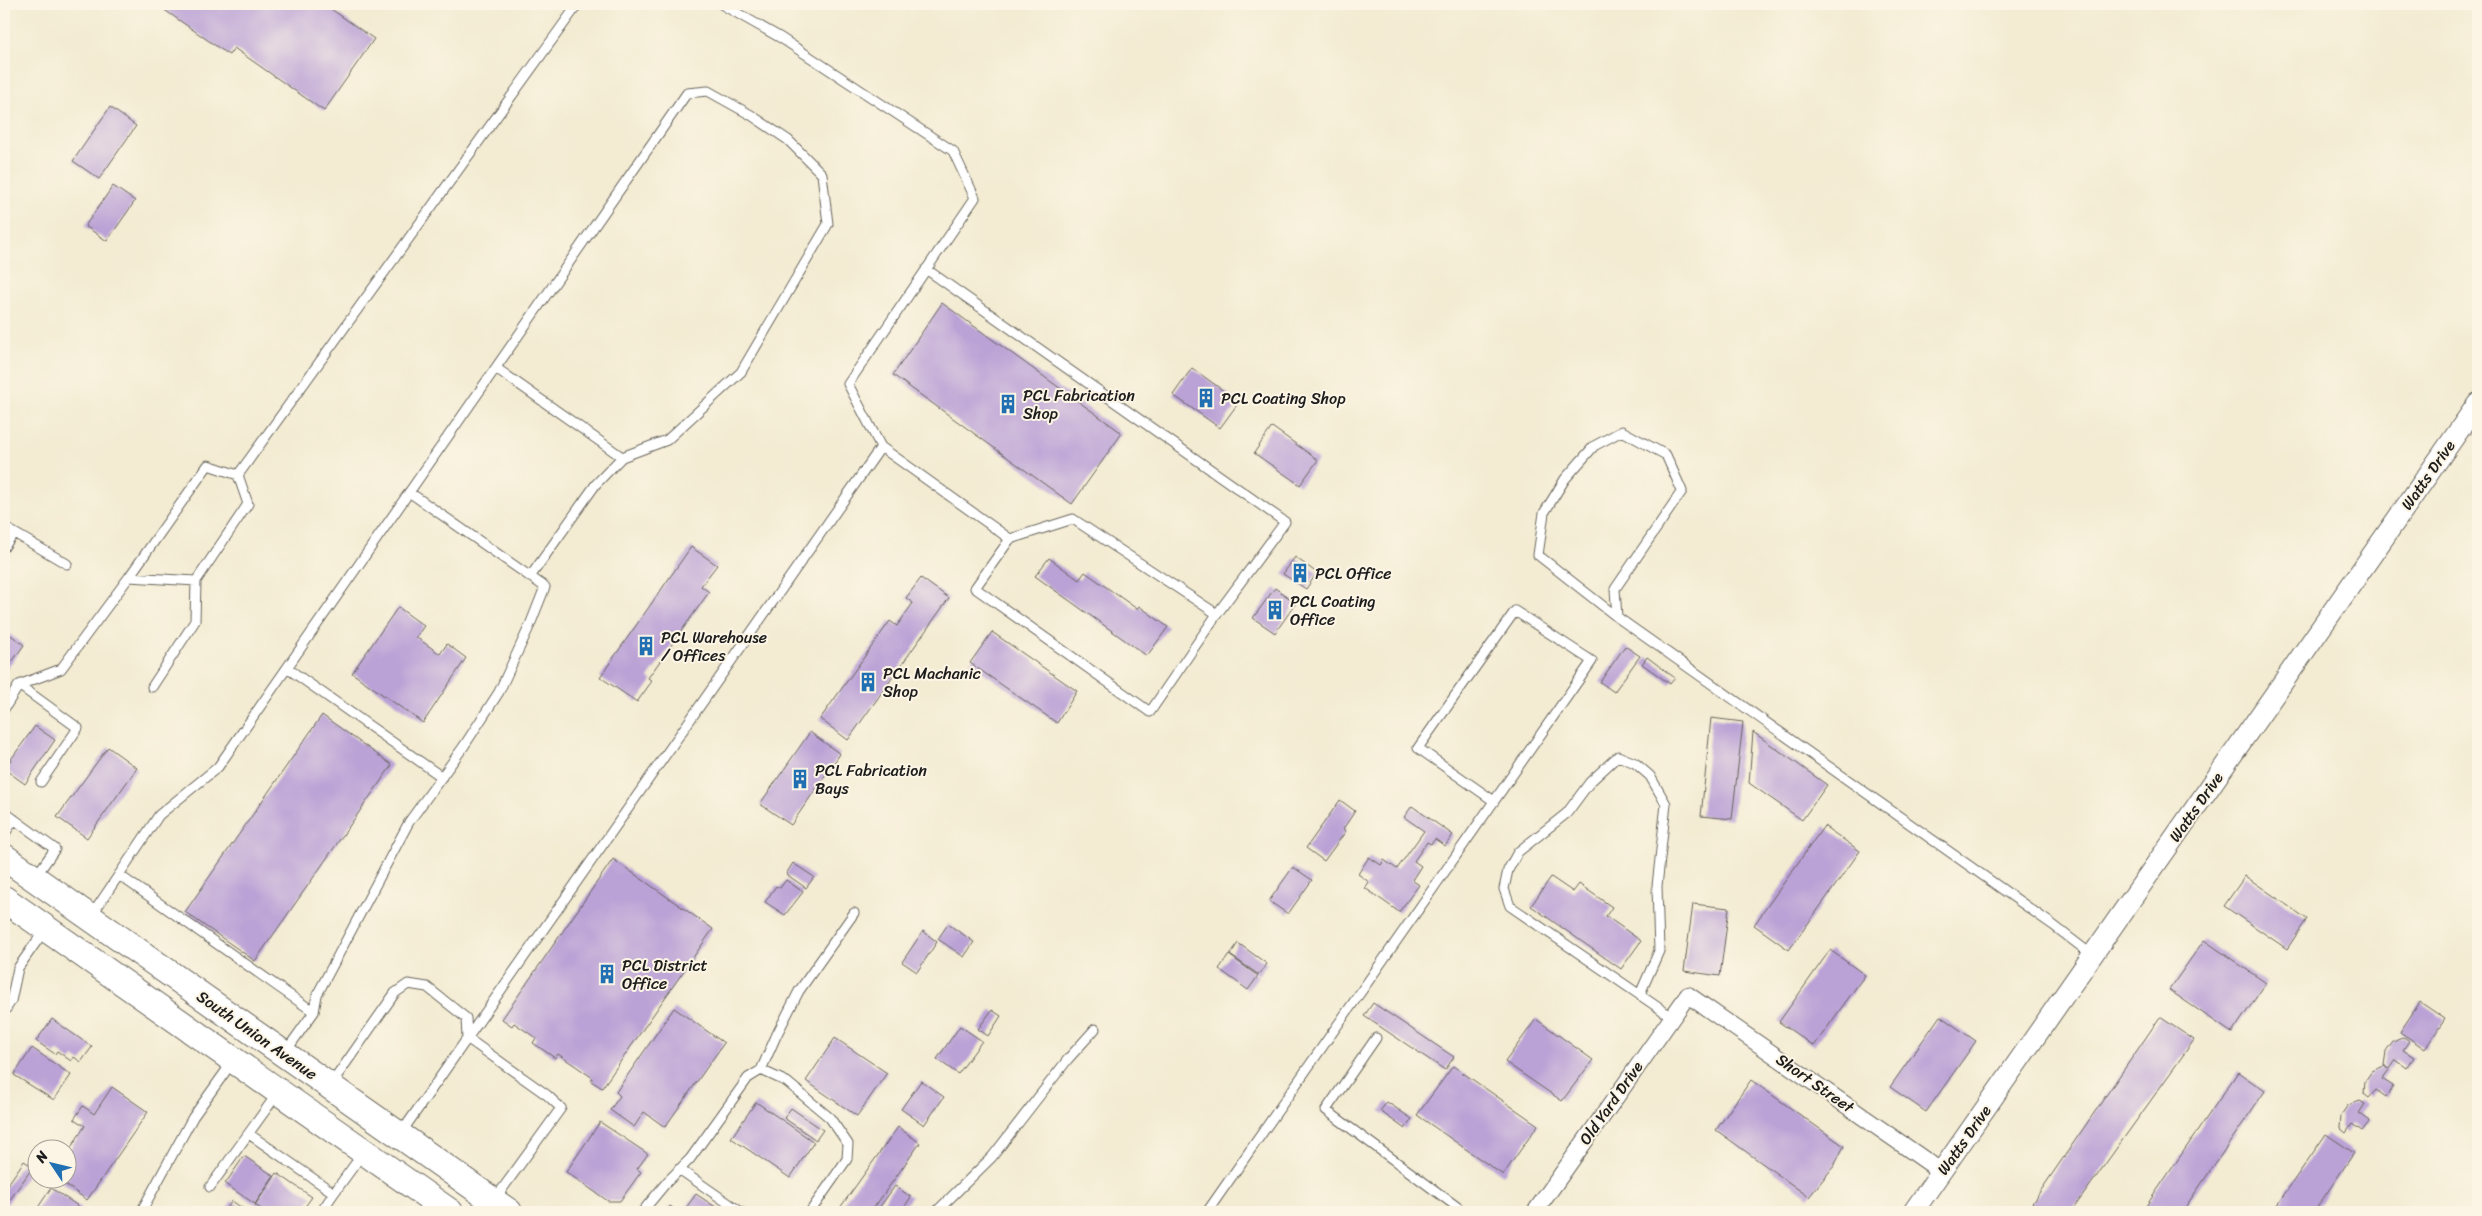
<svg xmlns="http://www.w3.org/2000/svg" width="2482" height="1216" font-family="Sriracha,sans-serif">
  <style>
    .building { fill: #baa1d6 }
    .lines { fill: none; stroke-linecap: round; stroke-linejoin: round }
    .service-casing { stroke: #67645c; stroke-width: 11 }
    .minor-casing { stroke: #67645c; stroke-width: 18 }
    .tertiary-casing { stroke: #67645c; stroke-width: 22 }
    .primary-casing { stroke: #67645c; stroke-width: 28 }
    .service { stroke: #fff; stroke-width: 9 }
    .minor { stroke: #fff; stroke-width: 16 }
    .tertiary { stroke: #fff; stroke-width: 20 }
    .primary { stroke: #fff; stroke-width: 26 }
    .labels { text-anchor: middle; dominant-baseline: central; stroke-width: 4; stroke-linejoin: round; paint-order: stroke }
    .poi-label { font-size: 16px; fill: #1c1c1c; stroke: #fcf5e5; text-anchor: start }
    .street-label { font-size: 16px; fill: #1c1c1c; stroke: #fcf5e5 }
  </style>
  <rect width="100%" height="100%" fill="#fcf5e5"/>
  <filter id="ink" filterUnits="userSpaceOnUse"><feTurbulence type="fractalNoise" baseFrequency=".02" numOctaves="2"/><feDisplacementMap in="SourceGraphic" scale="10" xChannelSelector="R" yChannelSelector="G"/><feConvolveMatrix kernelMatrix="1 2 1 2 8 2 1 2 1" color-interpolation-filters="sRGB"/></filter>
  <filter id="wash" filterUnits="userSpaceOnUse"><feTurbulence type="fractalNoise" baseFrequency=".0096" numOctaves="4" result="noise"/><feDisplacementMap in="SourceGraphic" scale="20" xChannelSelector="R" yChannelSelector="G"/><feGaussianBlur stdDeviation="1.12" result="paint"/><feColorMatrix in="noise" values="0 0 0 0 0 0 0 0 0 0 0 0 0 0 0 0 0 1.4 0 .05"/><feComposite in="paint" operator="in"/></filter>
  <g filter="url(#wash)">
    <rect width="100%" height="100%" fill="#f3ebd2"/>
    <g id="blocks">
      <path class="building" d="M156,4h168l50,35 -50,72 -90,-63 -5,7z
        M110,107l26,19 -37,53 -26,-18z
        M113,186l22,15 -28,40 -22,-15z
        M942,303l180,130 -50,71 -179,-129z
        M1192,368l47,34 -19,26 -47,-33z
        M1272,427l46,33 -18,25 -46,-32z
        M691,547l26,18 -16,21 8,6 -61,86 4,3 -15,21 -37,-25z
        M1295,557l22,16 -11,16 -23,-15z
        M1049,558l30,22 6,-8 52,37 2,-3 29,21 -21,29 -112,-80z
        M921,578l28,20 -101,142 -28,-21 70,-98 7,5 16,-23 -7,-5z
        M1275,588l21,15 -21,30 -22,-15z
        M398,607l26,19 -8,11 24,17 7,-10 19,14 -43,65 -71,-50z
        M4,630l20,15 -20,28z
        M992,632l85,59 -20,32 -87,-60z
        M1625,646l15,10 -26,36 -14,-10z
        M1647,657l28,21 -5,6 -28,-20z
        M322,715l70,50 -137,196 -70,-49z
        M1711,718l32,4 -11,97 -31,-3z
        M35,726l20,14 -30,44 -21,-15z
        M810,732l30,22 -49,71 -31,-21z
        M1753,732l74,53 -25,35 -53,-37z
        M108,747l29,21 -50,70 -30,-21z
        M1340,800l15,11 -12,18 3,2 -22,30 -18,-13z
        M1412,806l41,29 -8,11 -10,-7 -4,5 -4,-2 -13,19 7,5 -9,14 7,5 -20,27 -34,-24 4,-6 -11,-8 11,-17 12,8 3,-5 13,9 27,-38 -20,-14z
        M1824,826l36,25 -71,99 -35,-25z
        M613,859l100,70 -111,159 -11,-7 2,-3 -35,-24 -3,4 -22,-15 3,-5 -22,-15 -2,3 -10,-7z
        M793,863l21,14 -8,11 -20,-14z
        M1293,867l19,13 -24,34 -19,-13z
        M2245,876l62,43 -20,30 -63,-43z
        M1551,877l22,15 6,-8 33,23 -6,9 35,25 -20,28 -90,-63z
        M786,880l17,12 -18,23 -20,-13 11,-16 4,2z
        M1693,904l36,4 -9,68 -36,-5z
        M948,924l26,18 -10,15 -26,-18z
        M923,931l14,11 -20,30 -15,-10z
        M2204,940l62,43 -34,50 -63,-43z
        M1238,943l29,21 -8,11 -29,-20z
        M1830,950l35,25 -51,71 -35,-24z
        M1229,955l29,21 -10,14 -29,-21z
        M2420,1002l25,17 -20,30 -25,-17z
        M1373,1003l81,54 -9,13 -81,-54z
        M674,1008l50,35 -59,84 -21,-15 -10,15 -24,-17 10,-14 -4,-4z
        M992,1010l9,6 -13,20 -10,-7z
        M1940,1016l36,25 -50,71 -36,-25z
        M2160,1017l34,23 -123,172h-45z
        M52,1019l40,28 -11,15 -7,-5 -3,4 -14,-10 -2,3 -19,-13z
        M1536,1019l57,41 -31,41 -57,-39z
        M960,1026l22,15 -24,33 -21,-15z
        M2404,1037l5,4 -6,9 11,7 -7,11 -11,-8 -6,9 -6,-4 2,-13 7,-10z
        M835,1038l52,35 -30,43 -51,-35z
        M32,1048l39,27 -17,25 -40,-25z
        M1453,1066l85,59 -35,50 -86,-60z
        M2384,1066l5,4 -7,9 11,7 -7,11 -10,-7 -7,8 -5,-4 1,-13 7,-10z
        M2238,1072l27,19 -83,121h-40z
        M1751,1080l93,66 -10,20 -25,31 -93,-67z
        M921,1081l23,16 -20,28 -23,-16z
        M112,1087l36,25 -61,88 -31,-22h12v-26l17,-26 -11,-7 9,-13 11,8z
        M2360,1101l5,3 -6,9 11,8 -8,10 -10,-7 -6,9 -6,-5 1,-13 7,-10z
        M756,1102l58,40 -24,36 -59,-40z
        M1387,1102l25,17 -7,10 -25,-18z
        M791,1108l32,22 -7,10 -32,-22z
        M600,1122l48,32 -11,15 4,3 -21,29h-12l-42,-29z
        M898,1127l22,16 -49,69h-34z
        M2326,1134l28,19 -40,59h-42z
        M244,1156l30,20 -19,28 -30,-20z
        M24,1161l9,6 -29,41v-18z
        M277,1173l35,24 -11,15h-35l-11,-7z
        M895,1186l16,11 -10,15h-25z
        M51,1188l30,20 -3,4h-43z
        M696,1194l24,16 -2,2h-35z
        M232,1201l16,11 -23,-1z
        M670,1206l9,6h-13z"/>
    </g>
  </g>
  <g filter="url(#ink)">
    <use href="#blocks" fill-opacity="0" stroke="#67645c" stroke-width="1"/>
    <g class="lines">
      <defs>
        <path id="service" d="M721,4l60,34 172,113 22,47 -127,186 33,63 129,92
          M926,269l359,253 -68,92 -67,98 -175,-124 35,-49 63,-20 144,95
          M496,368l126,89
          M4,527l63,37
          M4,547l9,-13
          M129,577l67,4 52,-77 -10,-29
          M1617,617l-2,-28 67,-98 -16,-36 -44,-24 -28,15 -29,33 -21,34 -6,42 79,62 436,308 39,30
          M287,668l155,109
          M19,685l42,-16 68,-92 79,-112 30,10 340,-471
          M152,687l43,-66 1,-40
          M4,709l15,-24 59,43 -37,54
          M4,812l51,37 -19,27
          M4,835l10,-16
          M119,875l195,137
          M92,915l67,-100 59,-48 469,-674 21,-2 43,24 37,25 34,34 6,50 -87,148 -74,68 -45,17 -26,27 -66,93
          M1640,994l19,-43 -2,-65 9,-82 -16,-28 -15,-13 -17,-7 -28,26 -23,31 -49,39 -10,18 -4,19 6,17 162,111
          M4,1012l7,-11 7,-33 26,-37
          M1376,1038l-50,72 138,102
          M286,1051l28,-39 3,-17 92,-173 55,-76 35,-54 31,-67 15,-38 -136,-95
          M761,1070l16,-36 22,-43 55,-78
          M332,1083l63,-90 13,-9 19,3 39,31 1,20 80,57 14,13 -66,91
          M401,1133l480,-686
          M249,1134l85,59 -13,19
          M679,1169l62,43
          M210,1187l67,-93
          M334,1193l29,-40
          M141,1212l52,-95 40,-56
          M642,1212l24,-29 24,-24 58,-81 13,-8 26,12 43,36 18,26 -1,15 -37,53
          M936,1212l56,-55 76,-98 27,-30
          M1207,1212l385,-551 -77,-50 -97,137 76,53"/>
        <path id="minor" d="M1535,1212l153,-217 254,177"/>
        <path id="tertiary" d="M1913,1212l565,-809"/>
        <path id="primary" d="M4,857l505,355
          M4,899l446,313"/>
      </defs>
      <use href="#service" class="service-casing"/>
      <use href="#minor" class="minor-casing"/>
      <use href="#tertiary" class="tertiary-casing"/>
      <use href="#primary" class="primary-casing"/>
      <use href="#service" class="service"/>
      <use href="#minor" class="minor"/>
      <use href="#tertiary" class="tertiary"/>
      <use href="#primary" class="primary"/>
    </g>
  </g>
  <defs>
    <symbol id="building-bare" viewBox="-9 -9 18 18"><path d="M-4-6H4V6H1V3H-1V6H-4ZM-2.5-4.3h1.7v1.8h-1.7ZM.8-4.3h1.7v1.8H.8ZM-2.5-1h1.7V.8h-1.7ZM.8-1h1.7V.8H.8Z" fill="#1f6fb2" stroke="#fcf5e5" stroke-width="2.5" paint-order="stroke"/></symbol>
  </defs>
  <g fill-rule="evenodd">
    <use href="#building-bare" x="1192" y="384" width="28" height="28"/>
    <use href="#building-bare" x="994" y="390" width="28" height="28"/>
    <use href="#building-bare" x="1286" y="559" width="28" height="28"/>
    <use href="#building-bare" x="1261" y="596" width="28" height="28"/>
    <use href="#building-bare" x="632" y="632" width="28" height="28"/>
    <use href="#building-bare" x="854" y="668" width="28" height="28"/>
    <use href="#building-bare" x="786" y="765" width="28" height="28"/>
    <use href="#building-bare" x="593" y="960" width="28" height="28"/>
  </g>
  <g class="labels">
    <g class="poi-label">
      <text x="1023" y="395">PCL Fabrication<tspan x="1023" dy="18">Shop</tspan></text>
      <text x="1221" y="398">PCL Coating Shop</text>
      <text x="1315" y="573">PCL Office</text>
      <text x="1290" y="601">PCL Coating<tspan x="1290" dy="18">Office</tspan></text>
      <text x="661" y="637">PCL Warehouse<tspan x="661" dy="18">/ Offices</tspan></text>
      <text x="883" y="673">PCL Machanic<tspan x="883" dy="18">Shop</tspan></text>
      <text x="815" y="770">PCL Fabrication<tspan x="815" dy="18">Bays</tspan></text>
      <text x="622" y="965">PCL District<tspan x="622" dy="18">Office</tspan></text>
    </g>
    <g class="street-label">
      <text transform="translate(2428 475) rotate(-55)">Watts Drive</text>
      <text transform="translate(2196 807) rotate(-55)">Watts Drive</text>
      <text transform="translate(257 1035) rotate(35)">South Union Avenue</text>
      <text transform="translate(1815 1083) rotate(35)">Short Street</text>
      <text transform="translate(1611 1103) rotate(-55)">Old Yard Drive</text>
      <text transform="translate(1964 1140) rotate(-55)">Watts Drive</text>
    </g>
  </g>
  <rect width="2482" height="1216" fill="none" stroke="#fcf5e5" stroke-width="20"/>
  <g transform="translate(52 1164) rotate(305)"><circle r="24" fill="#fcf5e5" stroke="#a29e95"/>
  <path d="M0-4L9 19L0 12L-9 19Z" fill="#1f6fb2"/>
  <text y="-8" font-size="14" font-weight="bold" text-anchor="middle" fill="#1c1c1c">N</text>
  </g>
</svg>
